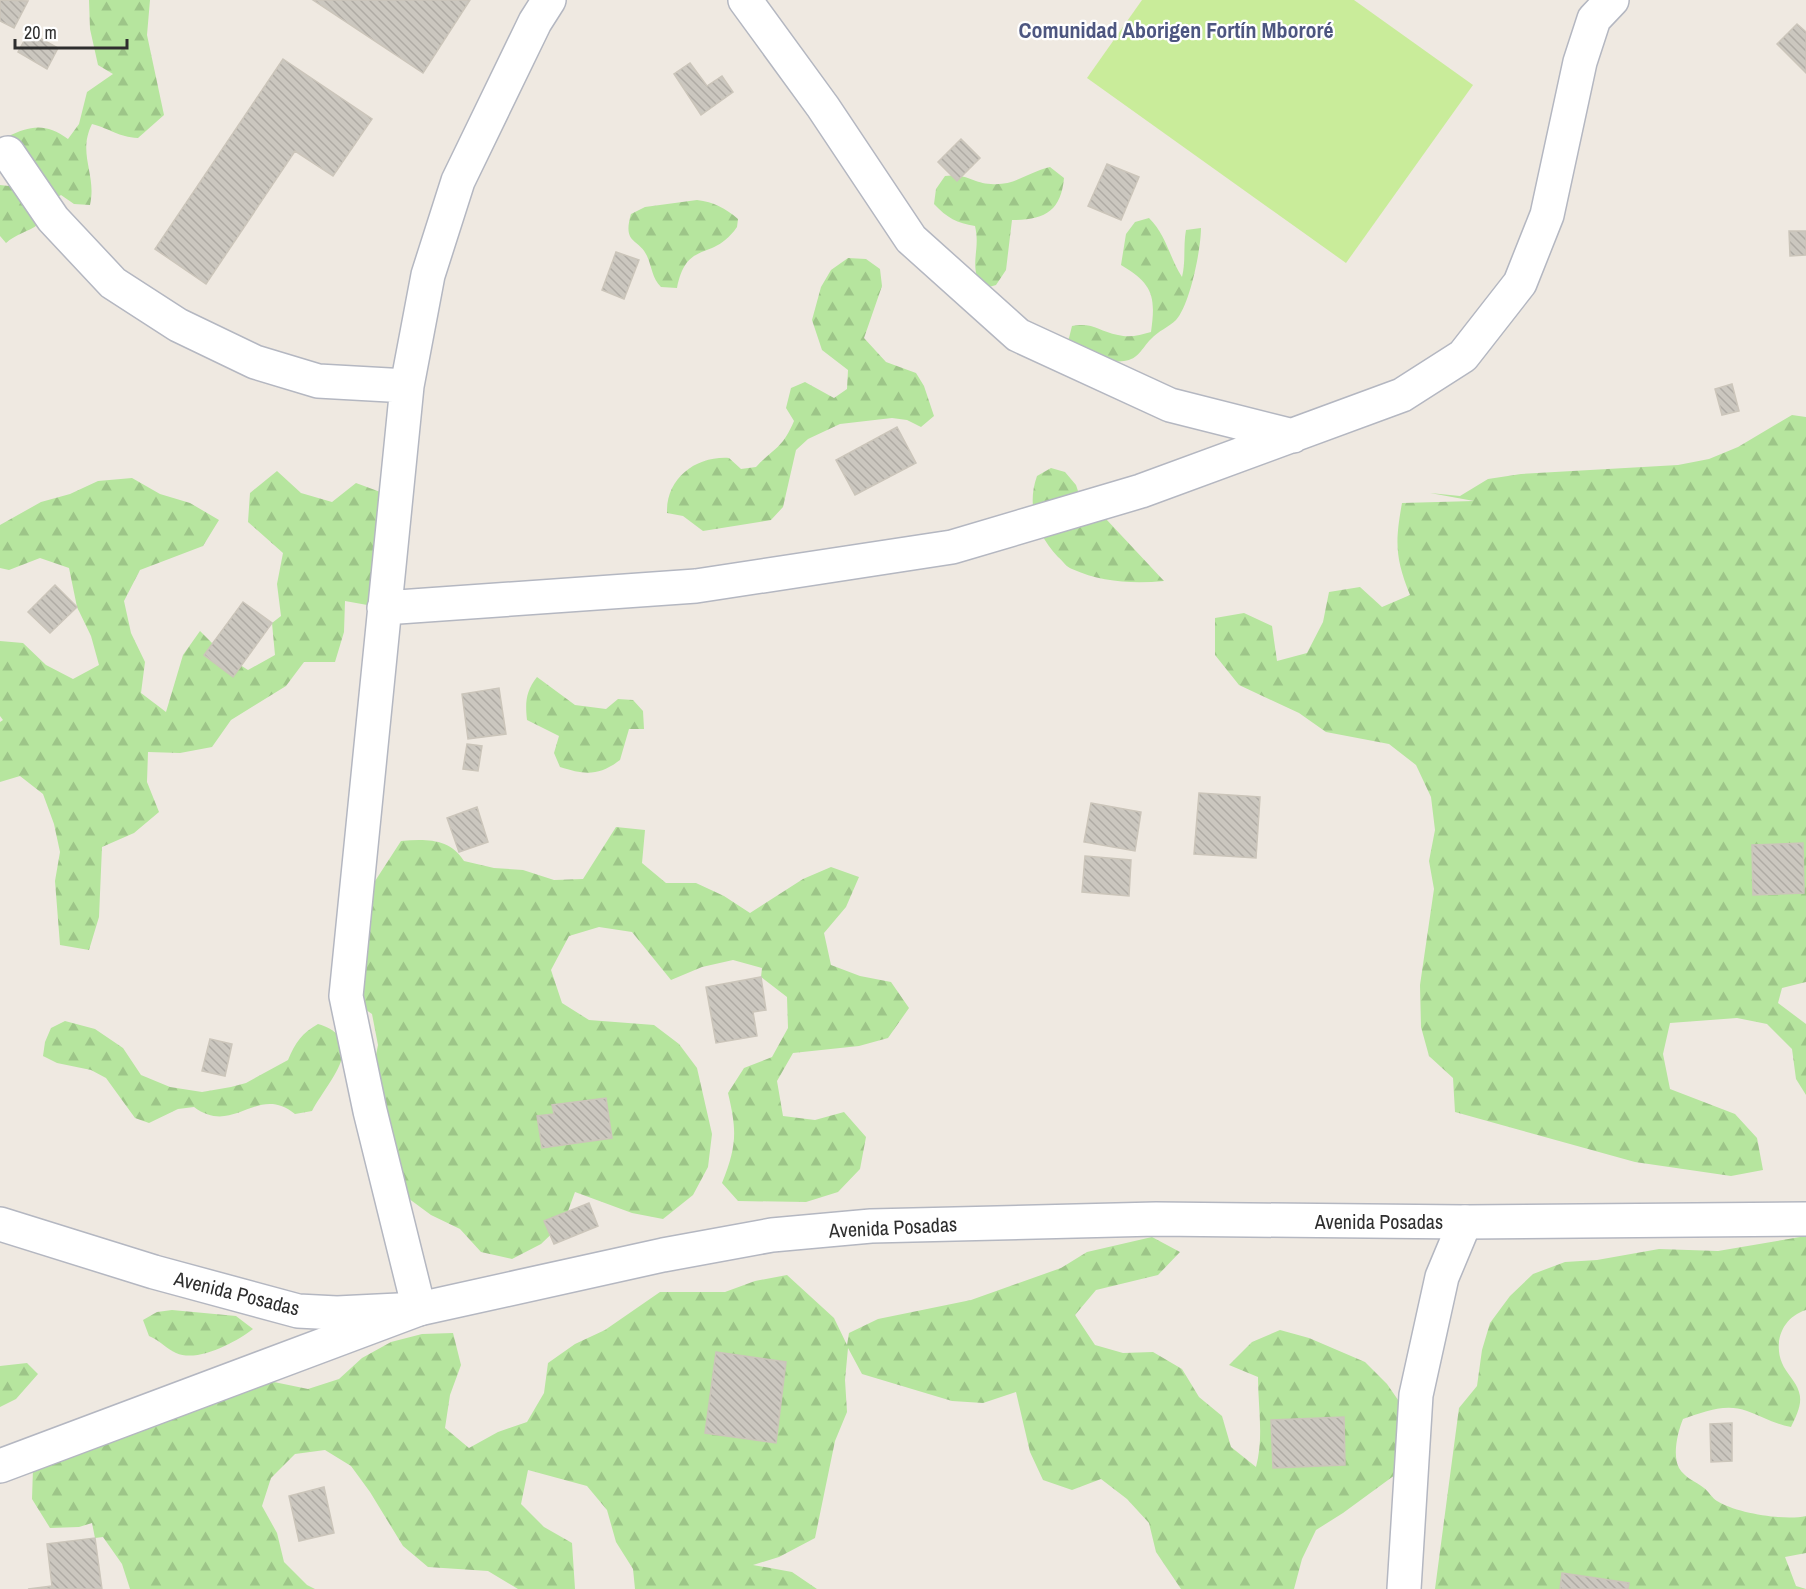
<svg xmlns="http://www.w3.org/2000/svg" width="1806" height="1589" font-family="'Archivo Narrow',sans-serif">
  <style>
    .forest { fill: url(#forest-firs) }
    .pitch { fill: #c9ec9a }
    .building { fill: url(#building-back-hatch); stroke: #cbc5ba; stroke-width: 1.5 }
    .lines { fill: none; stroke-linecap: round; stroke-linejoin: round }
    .street-casing { stroke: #b4b7c1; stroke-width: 36 }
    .secondary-casing { stroke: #b4b7c1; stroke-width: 36 }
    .street { stroke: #fff; stroke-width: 33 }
    .secondary { stroke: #fff; stroke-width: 33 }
    .labels { text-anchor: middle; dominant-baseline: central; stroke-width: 4.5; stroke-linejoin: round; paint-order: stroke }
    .street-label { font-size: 20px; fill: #2e2e2e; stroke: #fff }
    .quarter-label { font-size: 22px; font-weight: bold; fill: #4d5680; stroke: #fff }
  </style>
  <defs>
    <pattern id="forest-firs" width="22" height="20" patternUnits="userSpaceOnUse" patternTransform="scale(1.5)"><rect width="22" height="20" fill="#b6e59e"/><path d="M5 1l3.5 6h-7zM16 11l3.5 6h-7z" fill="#9dc588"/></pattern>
    <pattern id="building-back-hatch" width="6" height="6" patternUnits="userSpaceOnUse" patternTransform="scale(1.5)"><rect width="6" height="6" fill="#cbc7bf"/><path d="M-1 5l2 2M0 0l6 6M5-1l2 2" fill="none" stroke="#afaba4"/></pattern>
  </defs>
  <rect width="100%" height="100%" fill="#efe9e1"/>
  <path class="forest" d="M89,0h61l-3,35 17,80 -26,23c-20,-1 -27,-9 -46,-14 -15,30 5,50 -2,81l-16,-1 -13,-9 -13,8c-6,31 -22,23 -42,40l-6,-7v-51l18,2 -11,-50c24,-12 39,-14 61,2l11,-15 8,-32 26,-18 -15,-9 -8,-36z
    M1050,167l14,11c-3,33 -19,42 -52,42l-6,50 -10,15 -14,4c-14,-26 -1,-37 -7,-63 -18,-3 -28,-8 -41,-22l2,-15 9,-13c23,-3 27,7 46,8 24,2 37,-12 59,-17z
    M697,200c17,2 28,8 41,19l-1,8c-25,36 -50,11 -60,61l-16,-1c-9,-9 -9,-20 -14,-31 -8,-18 -25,-11 -16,-42l14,-7z
    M1149,218c18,18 20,39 33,59 4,-16 1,-31 4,-47l15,-2c0,21 -11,77 -25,92 -7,7 -18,11 -25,19 -10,10 -12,20 -27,22 -19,3 -39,-12 -56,-19l4,-16c21,-4 26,5 46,9 12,3 22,0 33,-3 5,-36 2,-48 -30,-67l5,-31 9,-12z
    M848,258l18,1 14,10 2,17 -18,52 22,24 30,11 8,13 10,30 -13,11 -14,-7 -15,-2 -52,6 -32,15 -12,11 -13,57 -12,13 -68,11 -20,-15 -16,-3c-1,-35 29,-57 62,-55l12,11 15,-2c19,-20 26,-18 38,-46l-8,-13 5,-20 14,-6 29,16 13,-9 1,-19 -26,-20 -10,-30 9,-33 10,-17z
    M1792,415l14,2v565l-24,6 -4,15 28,21v71l-10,-16 -4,-30 -25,-25 -30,-6 -67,5 -7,31 7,35 65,25 22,24 6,32 -32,6 -96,-14 -180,-50 -2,-34 -24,-22 -8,-29 -1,-42 14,-96 -5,-28 6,-31 -4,-33 -15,-32 -27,-21 -63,-12 -27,-19 -60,-28 -24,-30v-37l29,-5 28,13 5,35 30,-8 16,-31 6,-30 31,-5 22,20 28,-12c-15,-37 -15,-53 -8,-92l72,-2 -44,-8 30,3 28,-17 33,-5 157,-9 31,-6 29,-12z
    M1051,468l14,4 11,13 5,15 25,19 58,62c-32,3 -63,1 -92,-12 -6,-2 -9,-8 -14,-12 -21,-23 -32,-50 -21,-81z
    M277,471l24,22 31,9 24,-19 27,10 1,115 -39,-7 -1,31 -9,30h-31l-18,24 -55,34 -19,27 -32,6 -32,-1 -1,30 12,30 -25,21 -32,14 -3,70 -10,33 -29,-5 -5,-64 5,-29 -6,-28 -11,-30 -23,-18 -20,6v-60l3,-2 -3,-4v-75l23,2 23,22 27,14 26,-14 -8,-29 -14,-29 -8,-39 -29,-10 -31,12 -9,-2v-43l41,-23 29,-8 28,-13 34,-3 28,16 30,9 29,17 -16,26 -63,24 -16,31 7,32 14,29 -4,31 25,19 17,-57 17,-24 23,23 25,16 27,-15 -3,-32 9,-7 -4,-32 6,-31 -35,-31 2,-29z
    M537,677l38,28 31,4 12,-10 15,1 10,11 1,18h-15l-9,31c-21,16 -35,15 -60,7l-6,-14 5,-17 -32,-16c-2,-18 -1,-29 10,-43z
    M616,827l29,3 -3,33 24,20h30l28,13 26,17 53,-34 28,-12 28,10 -13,30 -22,26 7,32 29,11 31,6 18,26 -21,30 -29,8 -66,7 -16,28 6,35 32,4 29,-8 22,25 -6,32 -22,23 -32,10 -68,-1 -16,-18c15,-37 15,-52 6,-90l16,-25 28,-11 16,-29 -1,-31 -26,-20 1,-9 -29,-8 -31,7 -31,13 -39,-48 -33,-5 -30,9 -18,34 11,33 27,17 65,5 25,19 18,24 15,66 -4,33 -15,28 -30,24 -31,-6 -57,-21 -11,30 -23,22 -29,15 -31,-7 -21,-23 -29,-14 -57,-42 -13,-30 9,-32 1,-31 7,-35 -6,-31 -26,-18 20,-101 35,-54c24,-2 49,-3 63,20l30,7 29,2 31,10 29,-1z
    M65,1021l30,8 28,19 18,27 29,12 32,5 29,-5 15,-4 42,-23c7,-17 14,-27 30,-36 53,16 9,58 -6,87l-17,3c-38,-31 -61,23 -101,-7l-16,2 -29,14 -14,-5 -29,-40 -15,-8 -34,-7 -14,-7 2,-14 6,-14z
    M1806,1236v74c-23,7 -33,31 -24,53 4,10 14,18 17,29 4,12 -3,24 -8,35 -17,-3 -29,-11 -44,-16 -22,-8 -43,1 -64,8 -5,12 -11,36 -4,49 6,10 16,13 25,20 5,4 8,10 13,13 19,12 67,20 89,15v37l-21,4 11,29 10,3h-371l24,-181 18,-22 5,-36 8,-27 20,-27 23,-22 32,-12 32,-2 62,-11 59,2z
    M1152,1237l28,15 -22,23 -62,15 -21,25 20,30 28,8 30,-1 29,17 17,28 23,19 9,31 25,20c8,-30 2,-59 2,-90l-29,-12 23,-23 28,-12 29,8 56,24 22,22 18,26 -6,62 -56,41 -27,17 -14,29 -8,30h-113l-25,-37 -7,-29 -22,-24 -26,-20 -29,11 -29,-10 -13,-28 -14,-60 -33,11 -31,-2 -90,-27 -14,-26 -3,32 2,32 -12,29 -20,97 -36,19 -26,8 39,7 25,17h-182l-2,-20 -17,-27 -9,-32 -20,-24 -59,-16 -7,34 23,23 28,16 3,46h-57l-30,-18 -60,-4 -25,-21 -33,-54 -19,-26 -26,-16 -30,4 -24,24 -9,28 15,27 7,29 23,23 8,4h-185l-8,-25 -19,-27 -8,1 -3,-15 -13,4 -29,1 -18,-29 1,-31 210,-85 31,-1 34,7 31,-10 23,-21 29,-16 31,-8 31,-1 8,32 -11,30 -5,33 24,20 29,-16 29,-10 17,-29 4,-30 27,-19 30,-14 55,-38h65l30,-11 32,-6 47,43 13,27 2,-12 29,-14 93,-19 90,-32 26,-16z
    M172,1310l64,6 17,13c-17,13 -55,34 -77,24 -9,-4 -17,-13 -27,-17l-6,-16 14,-8z
    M27,1363l11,11 -22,25 -16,8v-41z"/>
  <path class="pitch" d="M1142,0h212l119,85 -127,178 -259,-185z"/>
  <path class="building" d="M0,0l28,1 -14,27 -14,-7z
    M313,0h157l-47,73z
    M1797,24l9,8v41l-29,-29z
    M29,32l29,16 -11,21 -29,-17z
    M283,59l89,60 -39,57 -38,-25 -89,133 -51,-35z
    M690,63l17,23 15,-10 11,16 -32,23 -27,-41z
    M961,139l19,19 -23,23 -19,-19z
    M1107,164l32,13 -18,43 -33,-14z
    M1789,231h17v24l-16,1z
    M616,252l23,8 -15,39 -22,-9z
    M1732,384l7,27 -17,4 -7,-26z
    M897,427l19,36 -61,32 -19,-35z
    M55,585l22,22 -27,26 -22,-21z
    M243,602l29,21 -39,54 -29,-22z
    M499,688l7,46 -38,5 -6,-45z
    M467,744l15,2 -4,25 -15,-2z
    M1199,793l61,4 -4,61 -62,-4z
    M1091,803l50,9 -6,39 -51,-9z
    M477,807l11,35 -29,10 -12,-34z
    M1803,843l1,50 -51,2 -1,-50z
    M1085,856l46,4 -2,36 -47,-4z
    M761,977l5,33 -13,2 4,24 -41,7 -10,-56z
    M210,1039l22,5 -7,32 -23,-5z
    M606,1098l6,40 -70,10 -5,-32 17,-2 -2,-9z
    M589,1203l9,23 -44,18 -10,-23z
    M716,1352l70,10 -10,81 -71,-10z
    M1344,1417l1,48 -72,3 -2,-48z
    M1732,1423v38l-21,1 -1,-38z
    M324,1487l10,46 -35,8 -10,-45z
    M95,1538l7,51h-74l24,-3 -5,-42z
    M1562,1573l67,10 -1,6h-68z"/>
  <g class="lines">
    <defs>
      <path id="street" d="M745,0l78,107 88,132 107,96 152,70 123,31
        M8,153l45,66 60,64 65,42 77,37 63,19 89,5
        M384,608l312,-22 256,-39 189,-56 261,-96 61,-39 57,-73 27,-68 33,-153 14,-43 18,-19
        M0,1466l419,-157 -49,-198 -24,-115 61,-610 21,-111 30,-94 77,-159 14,-22
        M1404,1589l12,-194 26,-118 23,-55"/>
      <path id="secondary" d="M0,1224l154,48 144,39 39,2 82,-4 244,-54 109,-20 99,-9 285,-7 309,3 341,-3"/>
    </defs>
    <use href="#street" class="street-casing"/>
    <use href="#secondary" class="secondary-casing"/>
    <use href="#street" class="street"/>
    <use href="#secondary" class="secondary"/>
  </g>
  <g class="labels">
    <g class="street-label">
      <text x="1379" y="1221">Avenida Posadas</text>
      <text transform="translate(893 1227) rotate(-3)">Avenida Posadas</text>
      <text transform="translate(237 1293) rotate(14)">Avenida Posadas</text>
    </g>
    <g class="quarter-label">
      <text x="1176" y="30">Comunidad Aborigen Fortín Mbororé</text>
    </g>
  </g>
  <path d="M15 39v9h112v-9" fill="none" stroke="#2e2e2e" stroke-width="3"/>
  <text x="24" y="39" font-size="18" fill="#2e2e2e" stroke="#ffffff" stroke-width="4.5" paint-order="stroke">20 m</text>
</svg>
